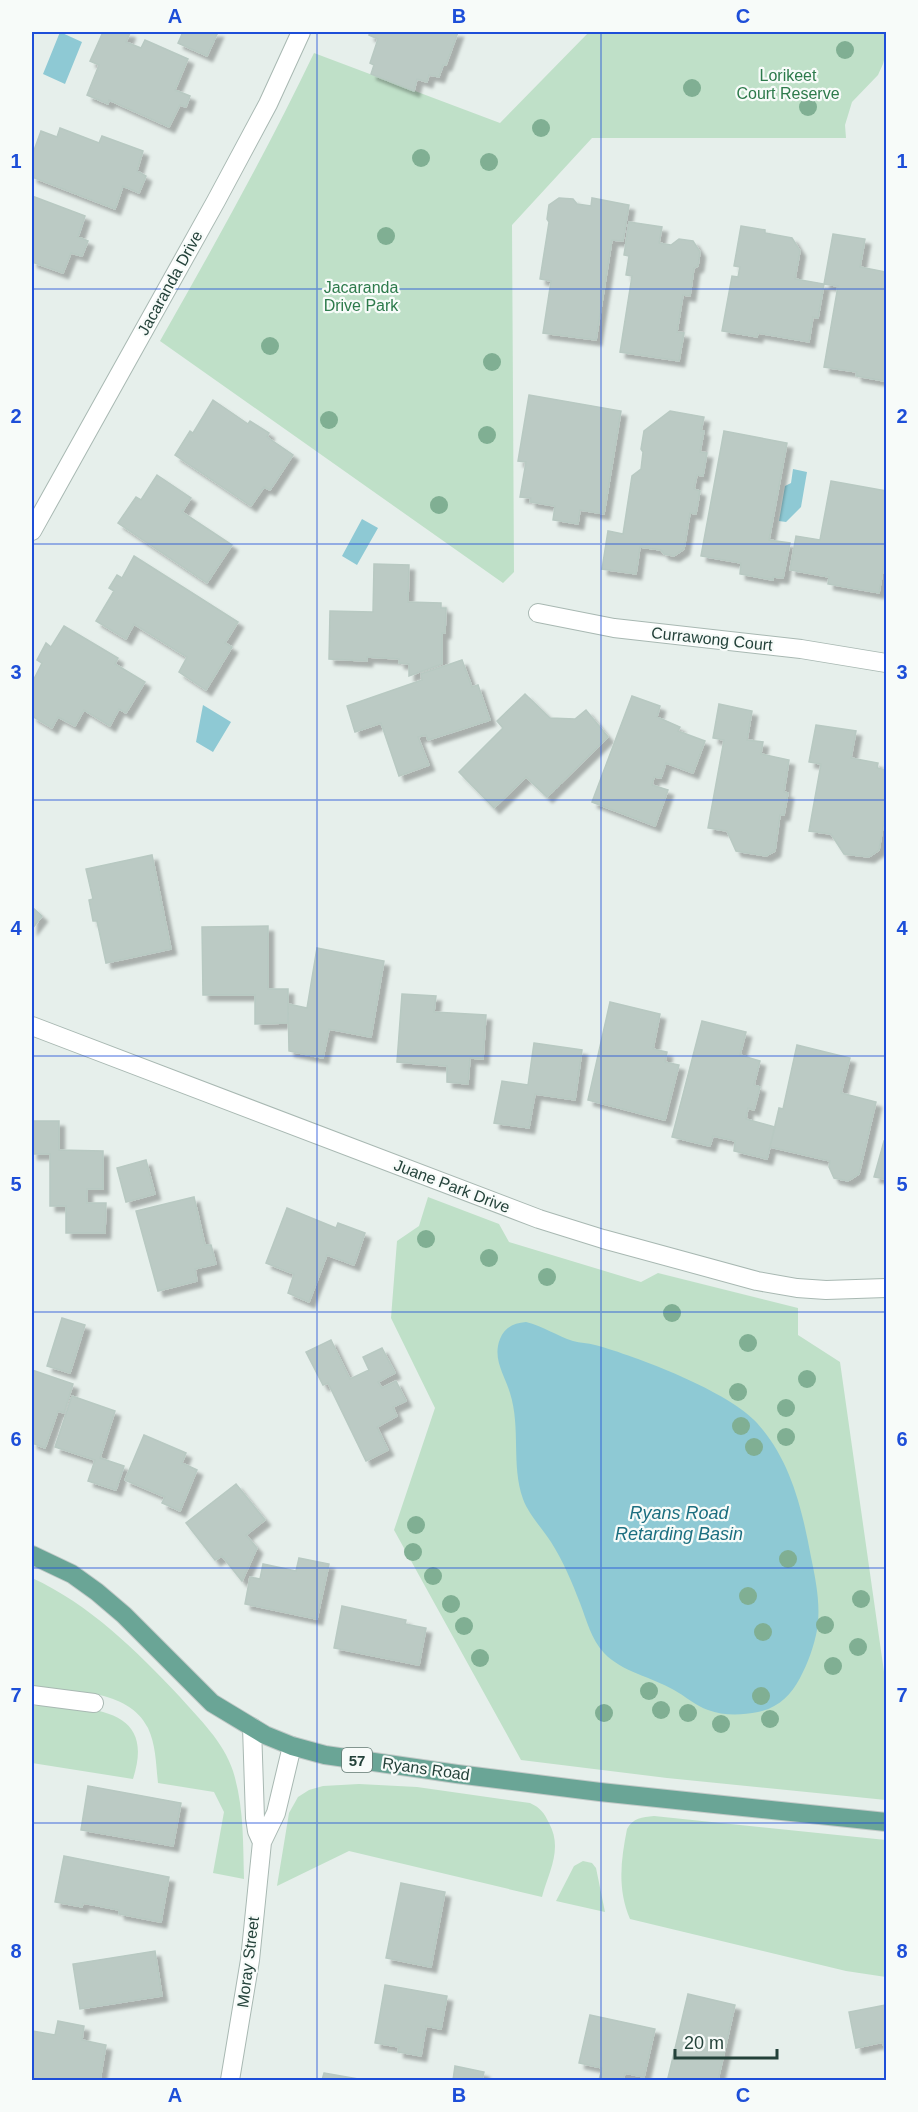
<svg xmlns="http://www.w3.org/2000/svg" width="918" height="2112" font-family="Helvetica,sans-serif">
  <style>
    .green { fill: #bfe0c8 }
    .water { fill: #8ec9d4 }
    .building { fill: #bbcac4; stroke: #b8c9c2; stroke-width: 1.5; filter: url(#shadow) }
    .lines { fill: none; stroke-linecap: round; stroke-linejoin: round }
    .street-casing { stroke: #a8b8b2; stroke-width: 20 }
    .primary-casing { stroke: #c2cac8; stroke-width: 20 }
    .street { stroke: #fff; stroke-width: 18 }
    .primary { stroke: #6aa596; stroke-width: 18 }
    .tree { fill: #80af93 }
    .grid { fill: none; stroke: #1d4ed8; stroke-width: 1.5; stroke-opacity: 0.55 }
    .labels { text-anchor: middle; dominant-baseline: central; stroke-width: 4.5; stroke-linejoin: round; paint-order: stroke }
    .shield { fill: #f7fbf9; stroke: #637a73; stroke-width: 1.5 }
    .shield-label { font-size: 15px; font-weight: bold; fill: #24423a }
    .park-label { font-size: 16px; fill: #2d7a4b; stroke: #f7fbf9 }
    .street-label { font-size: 16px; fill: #24423a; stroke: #f7fbf9 }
    .water-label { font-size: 18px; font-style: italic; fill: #1c6f80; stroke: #f7fbf9 }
    .neatline { fill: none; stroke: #1d4ed8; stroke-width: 2 }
    .grid-label { font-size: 20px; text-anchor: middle; font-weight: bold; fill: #1d4ed8 }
  </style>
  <defs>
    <filter id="shadow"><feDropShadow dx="5.5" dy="5.5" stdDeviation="1.5" flood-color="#0004"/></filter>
  </defs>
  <rect width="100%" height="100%" fill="#e6efeb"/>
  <path class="green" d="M589,32h297v20l-3,12 -5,11 -26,27 -7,23 1,13h-254l-80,87 2,347 -11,11 -343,-242c54,-95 107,-190 154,-288l186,70z
    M428,1197l71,27 10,18 132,40 17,-9 140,35v27l42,27 46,324v114l-219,-22 -146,-18 -127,-230 41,-122 -44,-90 6,-77 22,-15z
    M32,1578c57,26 105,73 148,119 20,23 43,44 53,74 11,35 10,72 11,108l-31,-6 11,-61 -10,-20 -56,-9c-2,-18 -2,-38 -10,-55 -20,-40 -78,-36 -116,-41z
    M32,1706c15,-2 31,0 46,1 47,6 71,22 55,72l-101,-16z
    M359,1784l58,3 113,16c11,5 14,10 19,20 14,26 0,48 -7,74l-193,-46 -72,35 12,-73 9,-16 11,-7 14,-4z
    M654,1816l232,24v137l-40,-6 -216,-52c-13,-31 -9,-59 -3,-90 6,-11 15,-12 27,-13z
    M583,1861l9,2 4,5 9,44 -49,-11 18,-35z"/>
  <path class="water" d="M60,32l22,10 -17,42 -22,-10z
    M793,469l14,3 -6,35 -15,15 -7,-1 6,-35 6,-3z
    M362,519l16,9 -21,37 -15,-9z
    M203,705l28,17 -18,30 -17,-10z
    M526,1322c17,4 31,14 47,19 7,2 15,2 22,4 41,11 135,47 162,78 34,38 45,86 54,134 5,24 10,49 6,73 -3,16 -9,33 -17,48 -9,17 -22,30 -42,34 -16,3 -34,4 -50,-2 -12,-4 -23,-14 -34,-20 -22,-13 -52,-18 -70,-37 -13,-14 -17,-32 -24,-50 -8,-21 -17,-42 -29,-61 -9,-14 -22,-27 -28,-43 -12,-34 -2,-71 -13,-106 -5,-17 -18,-34 -10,-54 5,-12 14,-16 26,-17z"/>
  <path class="building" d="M103,32h25l2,1 -4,9 15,6 4,-8 43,19 -13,31 15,6 -4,11 -6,-2 -11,22 -60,-27 -1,4 -21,-9 12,-30 -9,-4z
    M183,32h35l-11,24 -29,-13z
    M370,32h88l-12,33h-3l-4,12 -10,-2 -2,7 -10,-3 -3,12 -43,-17 3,-9 -4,-2 8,-24 -9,-4z
    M60,128l39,15 3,-7 41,15 -6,20 9,5 -7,17 -16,-7 -8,23 -83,-32v-21l9,-25 16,6z
    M32,196l53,20 -7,21 10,4 -6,15 -11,-3 -8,20 -31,-11z
    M559,198l14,1 4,5 14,2 1,-8 37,7 -6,36 -11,-1 -16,100 -53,-7 8,-52 -11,-2 9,-57 -2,-3 2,-14z
    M629,222l33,5 -3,16 12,2 8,-6 14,2 7,11 -2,14 -4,2 -4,28 -7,-1 -6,37 7,1 -5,28 -59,-9 12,-76 -6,-1 3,-19 -5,-1z
    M741,226l24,4v3l27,5 8,13 -5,28 29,5 -6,34 -5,-1 -4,25 -51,-9 -1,4 -35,-6 10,-55 6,1 2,-10 -6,-1z
    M833,234l32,5 -5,28 26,5 -1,109 -29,-5 1,-4 -33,-5 14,-81 -14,-2z
    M529,395l92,16 -17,103 -24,-4 -2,14 -25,-4 2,-14 -25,-4 1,-4 -11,-1 6,-35 -8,-1z
    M213,400l35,24 2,-3 19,12 -2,4 26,18 -23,35 -6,-3 -13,19 -76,-51 15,-24 3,2z
    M670,411l34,6 -3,14h3l-4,21 7,1 -4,23 -6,-1 -3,14 6,2 -4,23 -6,-1 -6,36 -10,7 -10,-2 -3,-4 -21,-3 -4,27 -34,-5 6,-38 15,3 9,-58 9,-7 2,-17 -2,-3 3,-18z
    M724,431l63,12 -18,97 21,3 -7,35 -10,-1v3l-33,-6 1,-11 -40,-7z
    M157,475l34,23 -9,14 50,33 -25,38 -89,-60 18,-26 5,3z
    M831,481l55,10v62l-7,40 -51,-9 1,-7 -39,-7 6,-34 24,4z
    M134,556l104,66 -13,21 7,4 -26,43 -27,-18 8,-15 -53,-33 -8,15 -30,-18 18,-30 -5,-3 8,-13 5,3z
    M374,564l35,1 -1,37 33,1v5h5l-1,25h-3v31l-33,12v-12l-10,-1v-4l-32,-2v4l-38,-2 1,-48 43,1z
    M64,626l54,32 -3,6 30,18 -19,31 -7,-4 -9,17 -26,-16 -9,16 -17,-9 -6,11 -20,-12v-33l10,-20 -5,-3 9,-17 5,4z
    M462,660l10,27 6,-2 12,35 -62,20 -2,-5 -8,2 11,28 -30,11 -18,-53 -26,9 -8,-26 75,-26 -1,-6z
    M525,694l25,24 25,1 11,-9 22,27 -61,60 -21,-20 -32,31 -35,-36 44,-44 -6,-7z
    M632,696l28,10 -3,11 23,10 -2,4 27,10 -12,32 -27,-10 -5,15 -7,-1 -2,8 16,5 -13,36 -63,-24z
    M719,704l33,7 -5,29 16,2 -2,12 28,6 -5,32 4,1 -4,22h-4l-5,36 -9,5 -30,-5 -9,-20 -19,-3 16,-88 -11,-2z
    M816,725l40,6 -5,27 27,5 -1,5 9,2v39l-7,41 -10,7 -25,-3 -13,-20 -22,-3 12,-67 -12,-2z
    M152,855l19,94 -65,14 -9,-42h-4l-4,-21 4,-1 -7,-30z
    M32,907l10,9 -10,13z
    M268,926v63h20v34l-33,1v-29h-52l-1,-68z
    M317,948l67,13 -13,76 -42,-8 -6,29 -34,-7 -1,-47 19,4z
    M402,994l34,2 -2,16 52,3 -3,44 -13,-1 -2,26 -21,-2v-16l-50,-4z
    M610,1002l50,12 -7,35 14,3 -2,10 14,3 -14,55 -77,-20z
    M702,1021l44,11 -6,23 20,6 -6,24 6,2 -6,23 -6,-2 -2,11 29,8 -8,32 -33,-8 1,-10 -22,-5 -3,10 -38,-9z
    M534,1043l48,7 -7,50 -40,-6 -6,34 -35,-5 8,-42 26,4z
    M797,1045l53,13 -9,35 35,9 -17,72 -11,7 -14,-3 -5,-11 1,-6 -60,-14 9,-39 4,1z
    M32,1121h27v29l44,1v38h-16v14h19l-1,30h-39v-27h-16v-52h-18z
    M884,1141l2,1v37l-12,-2z
    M146,1160l9,34 -29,8 -9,-34z
    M194,1197l11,48h6l5,19 -21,5 2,12 -39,10 -22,-80z
    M287,1208l49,20 2,-5 27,10 -11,32 -27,-10 -18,47 -21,-9 6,-19 -28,-11z
    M62,1318l23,7 -15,48 -23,-7z
    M331,1340l19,39 19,-9 -6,-13 19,-9 13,25 -17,9 4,6 14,-7 10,20 -13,6 4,9 -20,11 11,23 -22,11 -38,-78 -5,2 -17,-33z
    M32,1370l41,14 -9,29 -6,-2 -13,37 -13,-5z
    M72,1396l43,15 -15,47 24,8 -8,24 -28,-9 7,-21 -40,-13z
    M144,1435l42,18 -4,10 15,7 -17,41 -18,-8 3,-6 -40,-17z
    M236,1484l29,36 -19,15 11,13 -15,33 -20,-25 -7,4 -29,-37z
    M299,1558l30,6 -12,55 -72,-15 5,-27 10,2 3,-15 33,7z
    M342,1606l64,14 -1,4 21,4 -7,37 -85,-17z
    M88,1786l93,17 -8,43 -92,-16z
    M64,1856l105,21 -8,45 -42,-8v-4l-36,-7 -1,4 -27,-5z
    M401,1883l44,9 -14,75 -45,-9z
    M155,1951l7,45 -82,13 -7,-45z
    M385,1985l62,11 -6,33 -15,-3 -5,30 -23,-4 1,-5 -24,-4z
    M688,1994l47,11 -17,75h-39l-11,-2z
    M886,2005v56l-3,-19 -27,6 -7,-36z
    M590,2015l65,14 -11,48 -19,-4 -2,7h-24l3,-12 -23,-5z
    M58,2021l26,5 -2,14 24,5 -6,35h-59l-9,-1v-48l23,4z
    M455,2066l29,6 -2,8h-29z
    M324,2073l40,7h-42z"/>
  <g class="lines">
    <defs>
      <path id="street" d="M32,531l184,-330 52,-97 33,-72
        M538,613l76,15 187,21 85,14
        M32,1026l507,193 64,20 154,42 40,7 29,2 60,-2
        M32,1695l62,8
        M252,1727l3,91 2,13 5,11
        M230,2080l20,-120 12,-118 14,-29 16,-67"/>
      <path id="primary" d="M32,1555l40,19 25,18 27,23 88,88 53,32 27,11 33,9 132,19 143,18 286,30"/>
    </defs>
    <use href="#street" class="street-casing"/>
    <use href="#primary" class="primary-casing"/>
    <use href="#street" class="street"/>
    <use href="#primary" class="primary"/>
  </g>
  <g class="tree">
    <circle cx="845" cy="50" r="9"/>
    <circle cx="692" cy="88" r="9"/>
    <circle cx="808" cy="107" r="9"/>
    <circle cx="541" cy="128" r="9"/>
    <circle cx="421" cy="158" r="9"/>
    <circle cx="489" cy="162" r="9"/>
    <circle cx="386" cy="236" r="9"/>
    <circle cx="270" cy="346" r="9"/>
    <circle cx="492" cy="362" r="9"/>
    <circle cx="329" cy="420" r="9"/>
    <circle cx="487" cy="435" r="9"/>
    <circle cx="439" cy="505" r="9"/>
    <circle cx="426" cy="1239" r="9"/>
    <circle cx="489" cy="1258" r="9"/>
    <circle cx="547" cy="1277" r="9"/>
    <circle cx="672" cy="1313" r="9"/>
    <circle cx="748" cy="1343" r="9"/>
    <circle cx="807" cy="1379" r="9"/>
    <circle cx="738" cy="1392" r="9"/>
    <circle cx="786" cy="1408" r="9"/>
    <circle cx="741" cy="1426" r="9"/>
    <circle cx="786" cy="1437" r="9"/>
    <circle cx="754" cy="1447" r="9"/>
    <circle cx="416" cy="1525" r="9"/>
    <circle cx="413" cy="1552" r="9"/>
    <circle cx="788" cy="1559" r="9"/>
    <circle cx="433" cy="1576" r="9"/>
    <circle cx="748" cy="1596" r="9"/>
    <circle cx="861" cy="1599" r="9"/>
    <circle cx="451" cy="1604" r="9"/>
    <circle cx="825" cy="1625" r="9"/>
    <circle cx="464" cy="1626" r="9"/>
    <circle cx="763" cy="1632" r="9"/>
    <circle cx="858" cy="1647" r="9"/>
    <circle cx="480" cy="1658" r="9"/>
    <circle cx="833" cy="1666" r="9"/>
    <circle cx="649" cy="1691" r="9"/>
    <circle cx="761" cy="1696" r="9"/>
    <circle cx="661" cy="1710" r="9"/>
    <circle cx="604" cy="1713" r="9"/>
    <circle cx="688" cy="1713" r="9"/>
    <circle cx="770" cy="1719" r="9"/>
    <circle cx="721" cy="1724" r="9"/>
  </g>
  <path class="grid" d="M317,32v2048M601,32v2048M32,289h854M32,544h854M32,800h854M32,1056h854M32,1312h854M32,1568h854M32,1823h854"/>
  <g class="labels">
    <rect class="shield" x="342" y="1748" width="30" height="24" rx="4.5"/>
    <g class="shield-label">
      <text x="357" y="1760">57</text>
    </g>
    <g class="park-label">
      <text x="788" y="75">Lorikeet<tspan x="788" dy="18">Court Reserve</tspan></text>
      <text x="361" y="287">Jacaranda<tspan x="361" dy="18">Drive Park</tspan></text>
    </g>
    <g class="street-label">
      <text transform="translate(170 283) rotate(-61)">Jacaranda Drive</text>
      <text transform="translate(712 639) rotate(6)">Currawong Court</text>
      <text transform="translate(452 1186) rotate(21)">Juane Park Drive</text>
      <text transform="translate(426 1769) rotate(8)">Ryans Road</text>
      <text transform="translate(248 1962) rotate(-83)">Moray Street</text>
    </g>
    <g class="water-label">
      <text x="679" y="1513">Ryans Road<tspan x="679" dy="21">Retarding Basin</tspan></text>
    </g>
  </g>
  <rect width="918" height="2112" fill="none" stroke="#f7fbf9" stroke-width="66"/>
  <path d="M675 2049v9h102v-9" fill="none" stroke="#24423a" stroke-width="3"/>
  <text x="684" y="2049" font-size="18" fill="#24423a" stroke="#f7fbf9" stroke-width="4.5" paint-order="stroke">20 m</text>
  <rect x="33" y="33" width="852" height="2046" class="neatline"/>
  <g class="grid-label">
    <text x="175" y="23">A</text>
    <text x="459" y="23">B</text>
    <text x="743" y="23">C</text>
    <text x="16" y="168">1</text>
    <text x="902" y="168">1</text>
    <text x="16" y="423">2</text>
    <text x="902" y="423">2</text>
    <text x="16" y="679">3</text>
    <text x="902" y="679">3</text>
    <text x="16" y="935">4</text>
    <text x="902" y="935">4</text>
    <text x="16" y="1191">5</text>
    <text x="902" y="1191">5</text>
    <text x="16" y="1446">6</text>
    <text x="902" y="1446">6</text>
    <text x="16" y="1702">7</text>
    <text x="902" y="1702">7</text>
    <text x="16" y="1958">8</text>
    <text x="902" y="1958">8</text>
    <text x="175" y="2102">A</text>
    <text x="459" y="2102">B</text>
    <text x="743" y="2102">C</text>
  </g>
</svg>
